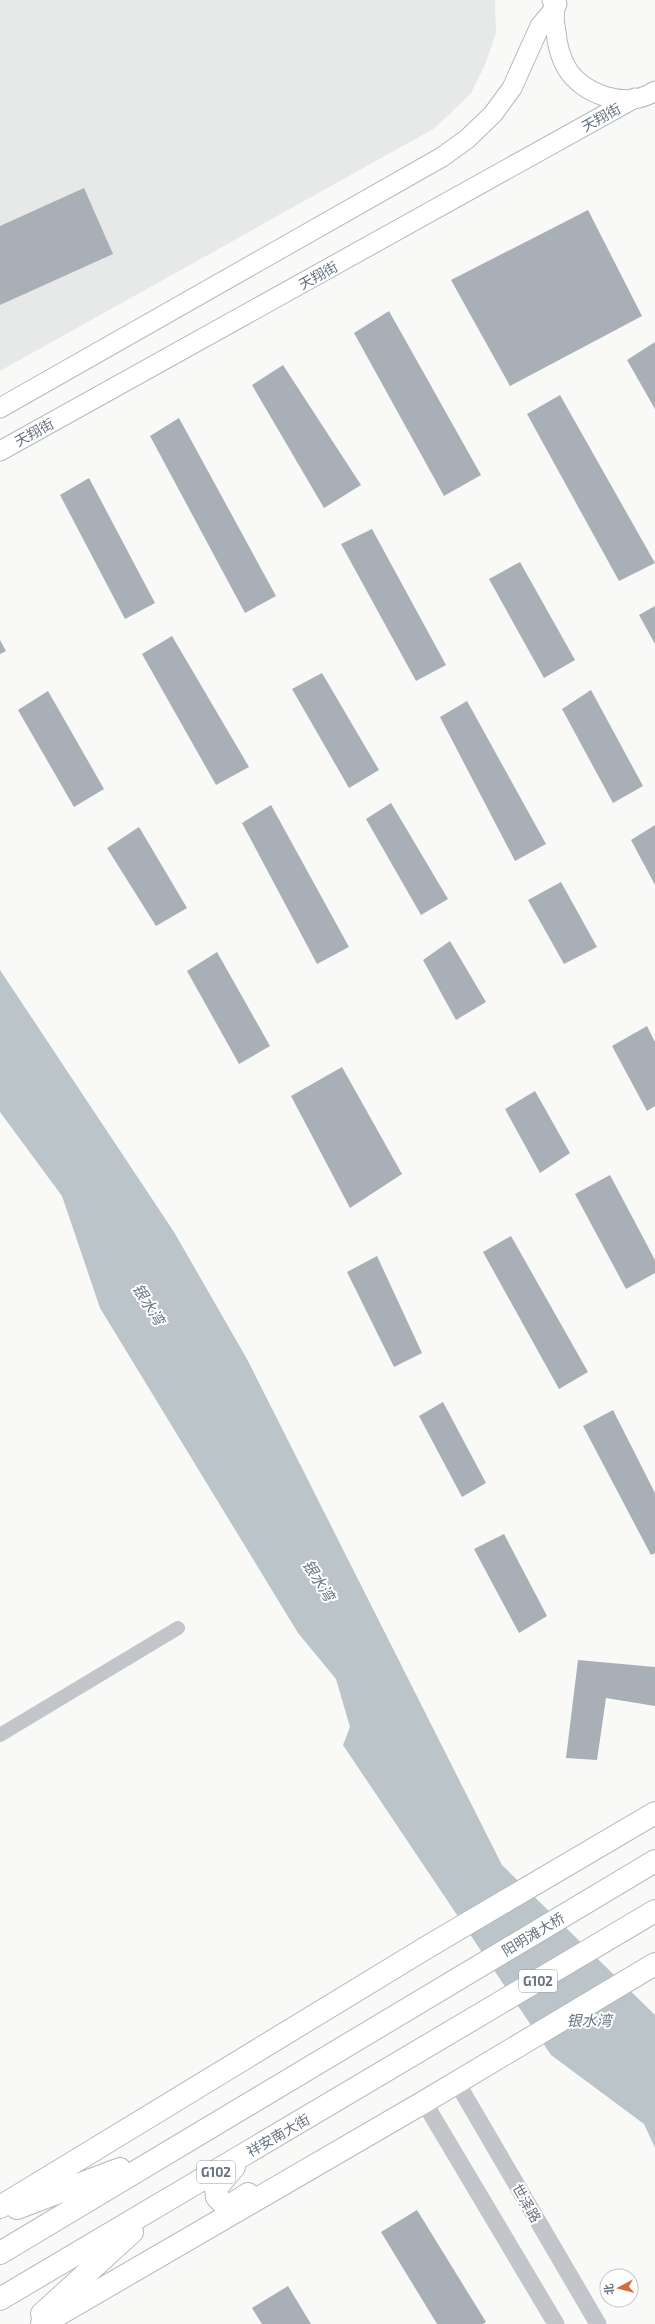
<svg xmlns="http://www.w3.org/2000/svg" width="655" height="2324" font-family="'Exo 2','Noto Sans SC',sans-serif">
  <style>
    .built { fill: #e7e8e8 }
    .water { fill: #bbc4c9 }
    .building { fill: #a9afb6 }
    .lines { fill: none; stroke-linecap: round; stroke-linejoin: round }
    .secondary-casing { stroke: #b4b9be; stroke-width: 21 }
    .trunk-casing { stroke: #b5b8bc; stroke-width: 24 }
    .minor { stroke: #c2c5c9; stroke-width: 14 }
    .tertiary { stroke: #c2c5c9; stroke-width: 17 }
    .secondary { stroke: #fff; stroke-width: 19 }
    .trunk { stroke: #fff; stroke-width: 22 }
    .labels { text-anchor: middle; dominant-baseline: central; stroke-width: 4; stroke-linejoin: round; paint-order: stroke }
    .shield { fill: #fff; stroke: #959da6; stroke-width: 1 }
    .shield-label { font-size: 13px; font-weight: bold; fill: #677380 }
    .street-label { font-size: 14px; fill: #677380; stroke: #fff }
    .water-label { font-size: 15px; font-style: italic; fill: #677780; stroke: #fff }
  </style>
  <rect width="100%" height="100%" fill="#f9f9f8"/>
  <path class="built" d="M0,0h495l1,33 -11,32 -14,28 -36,35 -435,243z"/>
  <path class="water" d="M0,970l174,262 73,127 255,506 153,150v133l-11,-24 -93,-69 -208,-310 7,-18 -14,-48 -38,-46 -198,-325 -38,-112 -62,-84z"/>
  <path class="building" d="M84,188l29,66 -113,51v-79z
    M588,210l54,106 -132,70 -59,-106z
    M389,311l92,164 -37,21 -90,-163z
    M655,342v67l-28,-49z
    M283,365l78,120 -37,23 -72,-123z
    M560,395l95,168 -36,18 -92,-167z
    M179,418l97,178 -31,17 -95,-177z
    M89,478l66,125 -30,16 -65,-124z
    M372,529l74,136 -30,16 -75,-137z
    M520,562l55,98 -31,18 -55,-99z
    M655,606v38l-16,-29z
    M172,636l77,131 -33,18 -74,-131z
    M0,640l6,11 -6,3z
    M322,673l57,97 -30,18 -57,-99z
    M591,690l52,96 -30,17 -51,-94z
    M48,691l56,98 -30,18 -56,-97z
    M467,701l79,143 -31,17 -75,-144z
    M391,803l57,96 -27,16 -55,-96z
    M271,805l78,142 -32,17 -75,-141z
    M655,825v60l-24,-45z
    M139,827l48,81 -31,18 -49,-78z
    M561,882l36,65 -33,17 -36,-64z
    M450,941l36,61 -30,18 -33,-60z
    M217,952l53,94 -31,18 -52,-93z
    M647,1026l8,16v64l-8,5 -35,-65z
    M342,1067l60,107 -52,34 -59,-112z
    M535,1091l35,62 -30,20 -35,-64z
    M610,1175l45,85v13l-29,16 -51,-95z
    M511,1236l77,136 -29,17 -76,-137z
    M377,1256l45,97 -28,14 -47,-95z
    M443,1402l43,81 -24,14 -43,-81z
    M613,1410l42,83v60l-4,2 -68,-129z
    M504,1534l43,82 -28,17 -45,-84z
    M578,1660l77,7v39l-49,-8 -9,62 -31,-2z
    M417,2210l69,112 -3,2h-46l-56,-92z
    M288,2286l23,38h-49l-10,-16z"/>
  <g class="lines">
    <defs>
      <path id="secondary" d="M557,4c-4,7 -3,19 -1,27 1,13 4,25 10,36 16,28 61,43 89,24
        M0,408l442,-251 25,-18 26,-25 19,-26 28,-62 15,-18 -3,-8
        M0,451l635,-353"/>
      <path id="trunk" d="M234,2167l-18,21 1,9 7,7 7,1 17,-11
        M0,2207l429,-261 226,-133
        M17,2208l103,-39
        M0,2253l655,-392
        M0,2299l655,-388
        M42,2314l90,-82
        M42,2324l382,-222 231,-138"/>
    </defs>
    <use href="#secondary" class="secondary-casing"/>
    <use href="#trunk" class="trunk-casing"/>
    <path class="minor" d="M0,1735l178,-107"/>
    <path class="tertiary" d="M456,2081l142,243
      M424,2102l132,222"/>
    <use href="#secondary" class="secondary"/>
    <use href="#trunk" class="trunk"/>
  </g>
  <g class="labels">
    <g class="shield">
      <rect x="519" y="1970" width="38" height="22" rx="3"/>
      <rect x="197" y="2161" width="38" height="22" rx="3"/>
    </g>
    <g class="shield-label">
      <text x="538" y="1981">G102</text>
      <text x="216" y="2172">G102</text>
    </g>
    <g class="street-label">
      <text transform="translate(601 117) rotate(-29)">天翔街</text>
      <text transform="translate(318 275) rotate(-29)">天翔街</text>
      <text transform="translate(34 432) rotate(-29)">天翔街</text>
      <text transform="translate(533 1934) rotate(-31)">阳明滩大桥</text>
      <text transform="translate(278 2135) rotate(-30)">祥安南大街</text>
      <text transform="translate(527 2203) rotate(60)">世泽路</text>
    </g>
    <g class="water-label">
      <text transform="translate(149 1304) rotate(58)">银水湾</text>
      <text transform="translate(319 1580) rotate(58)">银水湾</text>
      <text x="589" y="2020">银水湾</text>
    </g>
  </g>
  <g transform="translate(619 2288) rotate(263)"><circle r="19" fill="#ffffff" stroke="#c2c7cc"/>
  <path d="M0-3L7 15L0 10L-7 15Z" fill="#d36f3e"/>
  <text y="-6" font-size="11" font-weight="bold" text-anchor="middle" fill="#677380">北</text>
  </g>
</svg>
